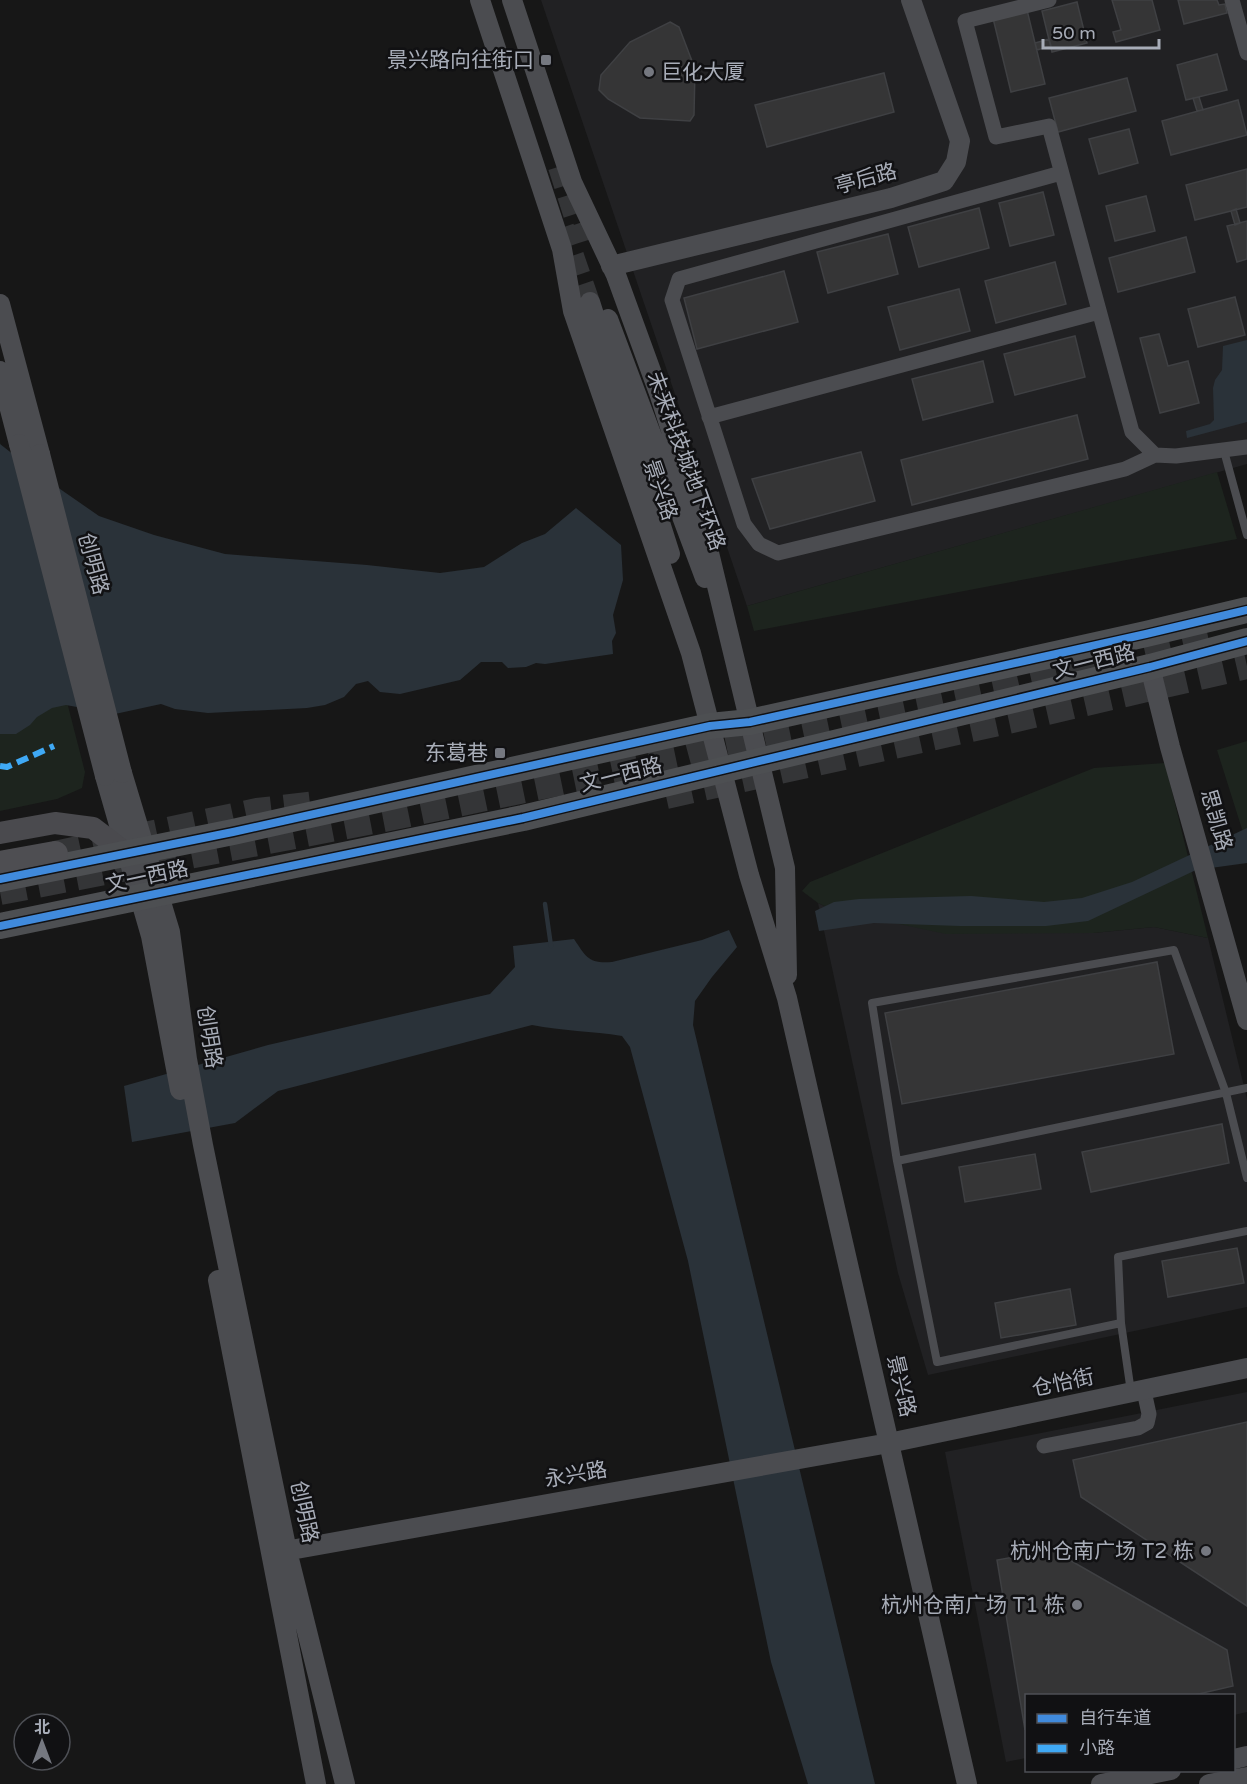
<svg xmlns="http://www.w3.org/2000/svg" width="1247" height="1784" font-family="'Varela Round','Noto Sans SC',sans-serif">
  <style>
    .built { fill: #212123 }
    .green { fill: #1d241e }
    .water { fill: #2a3239 }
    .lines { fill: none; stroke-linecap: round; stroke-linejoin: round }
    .stream { stroke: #2a3239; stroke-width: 4.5 }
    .building { fill: #353536; stroke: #3f4043; stroke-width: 1.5 }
    .tertiary-tunnel { stroke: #343537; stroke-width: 20; stroke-dasharray: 20 10; stroke-linecap: butt }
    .trunk-tunnel { stroke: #343537; stroke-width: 26; stroke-dasharray: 26 13; stroke-linecap: butt }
    .service { stroke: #4b4c50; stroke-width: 8 }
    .minor { stroke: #4b4c50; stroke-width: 15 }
    .tertiary { stroke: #4b4c50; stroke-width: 20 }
    .secondary { stroke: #4a4a4e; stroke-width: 22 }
    .primary { stroke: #4d4f52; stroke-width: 26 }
    .trunk { stroke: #4e4e52; stroke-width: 26 }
    .tertiary-bridge { stroke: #4b4c50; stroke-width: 20 }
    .quiet { stroke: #3fa9f5; stroke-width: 6; stroke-dasharray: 12 6; stroke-linecap: butt }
    .cycleway-casing { stroke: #111113; stroke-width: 11 }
    .cycleway { stroke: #408adc; stroke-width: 8 }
    .poi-dot { fill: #757880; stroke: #111113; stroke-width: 2 }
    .labels { text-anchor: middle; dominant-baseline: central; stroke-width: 5; stroke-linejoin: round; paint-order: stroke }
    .poi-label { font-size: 21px; fill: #a8adb8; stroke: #111113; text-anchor: end }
    .street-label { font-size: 21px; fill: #a8adb8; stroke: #111113 }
  </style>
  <rect width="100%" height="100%" fill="#171717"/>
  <path class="built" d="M541,0h706v464l-500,142z
    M818,903l15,7 260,23 61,-6 54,11 39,161v208l-319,68 -30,-102z
    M1247,1392v320l-13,3v-19h-208v62l-20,4 -61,-310z"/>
  <path class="green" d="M0,442l85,330 -3,16 -25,11 -57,12z
    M1217,472l20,67 -483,92 -7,-25z
    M1247,741v104l-30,-95z
    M1165,763l43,175 -54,-11 -61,6 -147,1 -113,-24 -15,-7 -16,-12 8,-9 284,-114z"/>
  <path class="water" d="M1247,340v82l-60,16 -1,-7 24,-7 4,-4 -1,-32 2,-8 7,-10 1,-24z
    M0,444l37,29 62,43 55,19 71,19 142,11 73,8 44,-6 38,-24 23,-9 31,-26 45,37 2,35 -10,35 3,18 -4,8 1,13 -68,10 -9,-1 -10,4 -18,1 -6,-6h-21l-21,18 -60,14 -20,-2 -12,-11 -12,3 -12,13 -19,8 -18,3 -99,5 -33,-4 -14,-5 -46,10 -49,-9 -14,3 -15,9 -7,8 -14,9h-16z
    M1247,828v35l-51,7 -108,51 -42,5h-86l-86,-3 -55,8 -4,-20 19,-9 25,-3 112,-3 73,6 38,-4 50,-16z
    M729,930l8,17 -25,30 -17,24 -2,24 182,759h-67l-37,-122 -83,-401 -58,-214 -8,-11c-30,-5 -60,-5 -90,-11l-254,66 -43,32 -103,19 -8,-56 144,-41 222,-51 25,-27 -2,-21 61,-7c12,18 15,25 38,23l90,-22z"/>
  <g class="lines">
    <path class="stream" d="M545,904l6,42"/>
  </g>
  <path class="building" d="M1112,0h40l8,30 -44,12 -3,-10 8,-2z
    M1178,0h39l2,5 6,-1 2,9 -43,11z
    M1077,2l10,41 -35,9 -10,-41z
    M1026,6l19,78 -34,8 -19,-78z
    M670,22l9,5 16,42 -1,46 -4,6 -50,-3 -32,-19 -9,-9 2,-15 29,-33z
    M1049,39l2,7 -14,4 -2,-7z
    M1217,54l10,36 -41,10 -9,-35z
    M884,73l10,39 -127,35 -12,-42z
    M1127,78l9,33 -78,21 -9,-34z
    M1199,97l4,13 -6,1 -4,-13z
    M1238,100l9,35 -76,20 -9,-34z
    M1129,129l9,34 -39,11 -10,-35z
    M1247,169v38l-52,13 -9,-35z
    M1043,192l11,43 -44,11 -11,-43z
    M1146,196l9,35 -40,10 -9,-35z
    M979,208l10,40 -70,19 -11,-40z
    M1236,209l4,14 -5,2 -4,-14z
    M1247,221v38l-10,3 -10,-36z
    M888,234l10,40 -70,19 -11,-41z
    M1186,237l9,35 -77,20 -9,-34z
    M1055,262l11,42 -70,19 -11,-42z
    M784,271l14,51 -101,27 -13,-51z
    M959,289l11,42 -70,19 -12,-43z
    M1235,297l10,38 -47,12 -10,-38z
    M1159,334l9,32 20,-5 11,42 -39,10 -20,-75z
    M1075,336l10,41 -70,18 -11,-41z
    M983,361l10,41 -70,18 -11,-41z
    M1077,415l11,44 -176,46 -11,-45z
    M861,452l14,49 -105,28 -18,-50z
    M1157,962l17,92 -272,50 -17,-91z
    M1222,1124l7,39 -138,29 -9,-40z
    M1035,1154l6,35 -76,13 -6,-35z
    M1237,1248l7,35 -76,14 -6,-36z
    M1070,1289l6,36 -75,13 -6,-35z
    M1247,1422v184l-166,-109 -8,-37z
    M1052,1550l175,100 6,36 -43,10h-164l-1,34 -28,-170z"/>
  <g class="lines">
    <path class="tertiary-tunnel" d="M558,167l24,75
      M564,227l26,75"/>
    <path class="trunk-tunnel" d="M666,796l346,-76 235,-54
      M55,854l202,-43 59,-7
      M0,892l389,-74 290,-60 41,-11 292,-62 200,-46"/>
    <path class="service" d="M1224,451l23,84
      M897,1161l350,-73
      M1247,1178l-21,-85 -52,-143 -302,53 25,158 40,201 184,-39 -3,-66 129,-26
      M1121,1323l10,69"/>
    <path class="minor" d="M1049,0l-84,21 31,116 53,-11 83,306 23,23 21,1 71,-9
      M1232,0l15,53
      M1061,173l-382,106 -7,21 72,224 15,20 19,9 347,-84 30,-14
      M709,417l390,-105
      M1044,1446l94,-18 9,-5 2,-9 -5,-23"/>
    <path class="tertiary" d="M480,0l82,249 11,62 118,342 58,222 38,123 180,786
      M512,0l60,182 44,93 43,118 45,139 81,336 2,107
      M611,266l280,-68 53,-17 12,-19 4,-21 -49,-141
      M590,302l80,252
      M0,304l40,150
      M608,319l97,259
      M0,371l19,73
      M1150,667l20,80 77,273
      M122,773l48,159 17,127 16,86 84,406 58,233
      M105,776l46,160 29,154
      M218,1280l98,504
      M274,1553l615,-110 358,-75
      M1234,1759l13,-3
      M1101,1784l70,-14
      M1209,1784l38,-7"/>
    <path class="secondary" d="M0,833l55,-10 38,5 34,26"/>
    <path class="primary" d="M0,879l233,-47 477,-106 40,-4 396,-88 101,-24
      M0,926l523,-108 627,-151 97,-26"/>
    <path class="trunk" d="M0,864l55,-10"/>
    <path class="tertiary-bridge" d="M19,444l86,332
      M40,454l82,319"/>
    <path class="quiet" d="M0,766l7,1 47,-21"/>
    <defs>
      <path id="cycleway" d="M0,879l233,-47 477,-106 40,-4 396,-88 101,-24
        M0,926l523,-108 627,-151 97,-26"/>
    </defs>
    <use href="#cycleway" class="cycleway-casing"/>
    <use href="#cycleway" class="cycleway"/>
  </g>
  <g class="poi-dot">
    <rect x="540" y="54" width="12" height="12" rx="3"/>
    <circle cx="649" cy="72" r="6"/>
    <rect x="494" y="747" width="12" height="12" rx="3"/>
    <circle cx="1206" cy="1551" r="6"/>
    <circle cx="1077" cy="1605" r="6"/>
  </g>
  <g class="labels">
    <g class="poi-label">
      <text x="534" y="60">景兴路向往街口</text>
      <text x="661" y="72" text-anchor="start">巨化大厦</text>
      <text x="488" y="753">东葛巷</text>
      <text x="1194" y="1551">杭州仓南广场 T2 栋</text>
      <text x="1065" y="1605">杭州仓南广场 T1 栋</text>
    </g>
    <g class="street-label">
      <text transform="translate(866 179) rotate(-15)">亭后路</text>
      <text transform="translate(686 461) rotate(70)">未来科技城地下环路</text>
      <text transform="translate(660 490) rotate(71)">景兴路</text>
      <text transform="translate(93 564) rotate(75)">创明路</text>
      <text transform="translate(1094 662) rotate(-14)">文一西路</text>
      <text transform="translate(621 775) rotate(-14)">文一西路</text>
      <text transform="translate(1216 820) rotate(74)">思凯路</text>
      <text transform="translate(147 877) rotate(-12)">文一西路</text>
      <text transform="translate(209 1037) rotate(81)">创明路</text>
      <text transform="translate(1063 1383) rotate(-12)">仓怡街</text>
      <text transform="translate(901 1386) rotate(77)">景兴路</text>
      <text transform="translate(576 1475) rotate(-10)">永兴路</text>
      <text transform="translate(304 1512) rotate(78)">创明路</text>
    </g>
  </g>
  <rect x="1025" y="1694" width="210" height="78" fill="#111113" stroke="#4d4f55" stroke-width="1.5"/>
  <rect x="1037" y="1714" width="30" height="9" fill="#408adc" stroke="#4d4f55" stroke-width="1.5"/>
  <text x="1079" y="1724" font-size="18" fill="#a8adb8">自行车道</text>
  <rect x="1037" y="1744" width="30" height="9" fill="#3fa9f5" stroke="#4d4f55" stroke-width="1.5"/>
  <text x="1079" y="1754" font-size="18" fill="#a8adb8">小路</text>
  <g transform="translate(42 1742)"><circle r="28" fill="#111113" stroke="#4d4f55" stroke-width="1.5"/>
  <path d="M0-4.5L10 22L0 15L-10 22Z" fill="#757880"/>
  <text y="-9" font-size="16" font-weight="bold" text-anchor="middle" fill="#a8adb8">北</text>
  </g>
  <path d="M1043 39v9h116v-9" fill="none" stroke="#a8adb8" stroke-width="3"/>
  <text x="1052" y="39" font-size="18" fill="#a8adb8" stroke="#111113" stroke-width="4.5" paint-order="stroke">50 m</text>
</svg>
